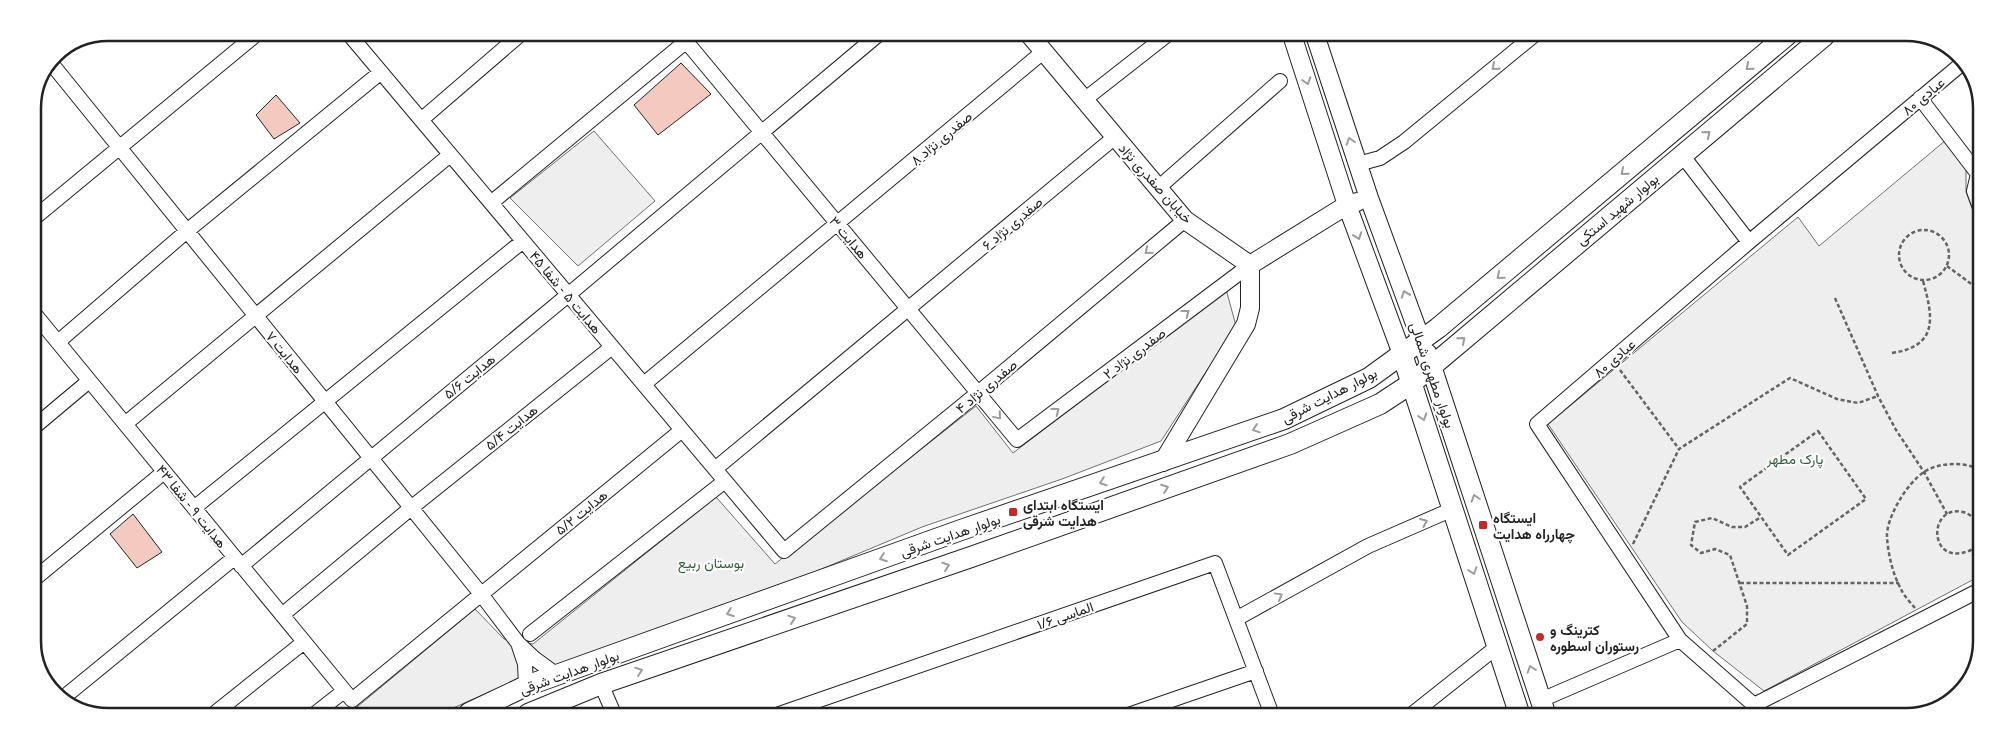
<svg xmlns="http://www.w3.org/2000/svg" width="2014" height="749" font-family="'Open Sans',Vazirmatn,sans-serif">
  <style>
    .green { fill: #eee; stroke: #6f6f6f }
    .building { fill: #f3c9c0; stroke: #222 }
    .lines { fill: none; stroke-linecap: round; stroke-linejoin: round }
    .minor-casing { stroke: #222; stroke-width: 16 }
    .tertiary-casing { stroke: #222; stroke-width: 20 }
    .secondary-casing { stroke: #222; stroke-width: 22 }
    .path { stroke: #646464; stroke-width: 2.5; stroke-dasharray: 4 2.5; stroke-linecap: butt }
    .minor { stroke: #fff; stroke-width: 14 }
    .tertiary { stroke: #fff; stroke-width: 18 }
    .secondary { stroke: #fff; stroke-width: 20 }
    .oneway { stroke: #9c9c9c }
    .poi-dot { fill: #c62828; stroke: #fff; stroke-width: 2 }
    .labels { text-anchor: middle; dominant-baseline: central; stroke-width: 4; stroke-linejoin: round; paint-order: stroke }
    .street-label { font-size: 14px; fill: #222; stroke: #fff }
    .park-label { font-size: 14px; fill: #2f5e38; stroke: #fff }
    .poi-label { font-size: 14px; font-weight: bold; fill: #222; stroke: #fff; text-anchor: start }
    .rim { fill: none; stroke: #222; stroke-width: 2.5 }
  </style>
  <rect width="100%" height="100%" fill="#fff"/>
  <path class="green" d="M594,131l61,70 -77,65 -68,-68z
    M1946,140l20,26v26l14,38 -2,347 -214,114 -51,-40 -31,-29 -134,-198 250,-207 21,29z
    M1226,289l10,37 -75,115 -99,38 -140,48 -172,72 -225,77 -83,37h-114l29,-6 118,-98 29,30 29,5 183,-147 59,67 201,-158 37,47z"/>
  <path class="building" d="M681,63l30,31 -53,41 -24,-30z
    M276,95l24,28 -26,16 -18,-24z
    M133,514l29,38 -25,16 -27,-34z"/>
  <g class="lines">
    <defs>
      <path id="minor" d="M348,33l436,518 194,-158 207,-173
        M680,34l337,406 233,-175
        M1965,61l-216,181 -212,182 143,216 74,65 224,-114
        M51,63l430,531 37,49 17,16 22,16
        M1920,98l58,76 -4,17 7,19
        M1084,100l83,-65
        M421,120l101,-87
        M1682,155l67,87
        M1358,164l22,-6 24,-16 129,-106
        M1158,188l122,-107
        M491,203l204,-169
        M33,219l225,-186
        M33,312l319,388 330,-270
        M58,342l129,-111 194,-159
        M644,384l399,-332
        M125,424l325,-269
        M33,428l56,-47
        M715,469l400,-332
        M194,508l329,-267
        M241,566l327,-271 311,-261
        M33,580l131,-108
        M282,615l129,-107 201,-161
        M1236,619l132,-73 85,-37
        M530,634l195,-153
        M519,646l6,18 1,22
        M601,684l13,30
        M63,698l171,-140
        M1541,700l139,-60
        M215,713l89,-71
        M316,713l28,-22
        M779,714l436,-151 57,152
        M1128,715l128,-44
        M1411,715l87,-69"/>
      <path id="tertiary" d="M1029,34l156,186 65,45
        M1292,35l55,170 55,149
        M1315,35l54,163 52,142
        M1250,265l97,-60 10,-3
        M1163,462l83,-138 4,-16v-43"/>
      <path id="secondary" d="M1402,354l118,362
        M1427,354l119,362
        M469,713l57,-27 435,-156 323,-111 85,-41 69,-50 348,-292
        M528,714l73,-30 370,-127 319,-113 90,-40 32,-21 20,-17 392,-330"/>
    </defs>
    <use href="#minor" class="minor-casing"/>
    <use href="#tertiary" class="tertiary-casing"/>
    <use href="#secondary" class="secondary-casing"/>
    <path class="path" d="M1899 255a25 25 0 1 1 50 0a25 25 0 1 1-50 0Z
      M1947,266l27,20 6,81
      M1835,298l43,98 18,34 28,42 23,42
      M1892,353c47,-7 41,-36 31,-72
      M1620,370l59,79
      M1818,431l48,68 -78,56 -48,-68z
      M1978,538l-7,12c-43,19 -44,-46 -8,-38 8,2 13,8 15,15
      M1633,544l46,-95 111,-71 47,21 21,4 20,-7
      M1740,583h159
      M1915,608c-5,-6 -11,-12 -14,-19 -8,-14 -13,-35 -14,-52 -1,-19 20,-54 37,-65 14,-10 40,-10 55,-3
      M1713,651l34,-27v-18l-17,-51 -15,-6 -14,4 -10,-8 4,-23 17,-4 20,9h13l16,-10"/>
    <use href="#minor" class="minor"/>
    <use href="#tertiary" class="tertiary"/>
    <use href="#secondary" class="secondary"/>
  </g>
  <defs><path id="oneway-chevron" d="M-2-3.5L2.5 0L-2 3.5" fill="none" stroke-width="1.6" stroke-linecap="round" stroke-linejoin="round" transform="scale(1.25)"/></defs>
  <g class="oneway">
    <use href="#oneway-chevron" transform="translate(1495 67) rotate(140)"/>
    <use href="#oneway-chevron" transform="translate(1749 67) rotate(140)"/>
    <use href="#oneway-chevron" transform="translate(1307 81) rotate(72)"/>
    <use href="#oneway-chevron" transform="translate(1707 134) rotate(-40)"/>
    <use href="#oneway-chevron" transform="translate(1350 141) rotate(-108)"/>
    <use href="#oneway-chevron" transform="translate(1624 172) rotate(140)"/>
    <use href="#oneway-chevron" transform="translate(1358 236) rotate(70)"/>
    <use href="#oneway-chevron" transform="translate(1148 251) rotate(140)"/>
    <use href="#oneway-chevron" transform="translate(1500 276) rotate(140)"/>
    <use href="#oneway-chevron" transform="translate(1405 294) rotate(-110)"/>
    <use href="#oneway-chevron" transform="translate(1186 313) rotate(-37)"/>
    <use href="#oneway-chevron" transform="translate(1462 340) rotate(-41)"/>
    <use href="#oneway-chevron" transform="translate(1056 411) rotate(-37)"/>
    <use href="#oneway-chevron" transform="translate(998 416) rotate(50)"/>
    <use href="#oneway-chevron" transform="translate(1423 417) rotate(72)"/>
    <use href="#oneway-chevron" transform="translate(1256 429) rotate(161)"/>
    <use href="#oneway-chevron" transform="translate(1103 482) rotate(161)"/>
    <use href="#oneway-chevron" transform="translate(1165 488) rotate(-20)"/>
    <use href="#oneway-chevron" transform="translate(1475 498) rotate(-108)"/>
    <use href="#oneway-chevron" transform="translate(1424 522) rotate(-24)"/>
    <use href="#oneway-chevron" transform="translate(883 558) rotate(160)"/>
    <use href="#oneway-chevron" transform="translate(946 566) rotate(-19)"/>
    <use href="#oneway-chevron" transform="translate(1473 571) rotate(72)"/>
    <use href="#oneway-chevron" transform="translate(1279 596) rotate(-29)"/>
    <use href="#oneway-chevron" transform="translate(730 613) rotate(160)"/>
    <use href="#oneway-chevron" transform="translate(792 619) rotate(-19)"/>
    <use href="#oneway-chevron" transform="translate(1531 669) rotate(-108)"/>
    <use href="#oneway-chevron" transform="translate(639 671) rotate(-19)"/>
  </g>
  <g class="poi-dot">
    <rect x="1008" y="507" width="10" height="10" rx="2.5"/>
    <rect x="1478" y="520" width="10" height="10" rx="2.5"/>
    <circle cx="1540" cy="637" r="5"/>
  </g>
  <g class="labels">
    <g class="street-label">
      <text transform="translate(1923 96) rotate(-40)">عبادی ۸۰</text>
      <text transform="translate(941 138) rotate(-40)">صفدری نژاد ۸</text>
      <text transform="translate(1156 183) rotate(48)">خیابان صفدری نژاد</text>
      <text transform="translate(1617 209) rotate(-40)">بولوار شهید استکی</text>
      <text transform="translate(1012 223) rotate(-40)">صفدری نژاد ۶</text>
      <text transform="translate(849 237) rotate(50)">هدایت ۳</text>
      <text transform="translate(566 292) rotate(50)">هدایت ۵ - شفا ۴۵</text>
      <text transform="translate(285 352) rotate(51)">هدایت ۷</text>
      <text transform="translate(1134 353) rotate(-37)">صفدری نژاد ۲</text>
      <text transform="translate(1614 358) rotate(-41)">عبادی ۸۰</text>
      <text transform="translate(1433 375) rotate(71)">بولوار مطهری شمالی</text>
      <text transform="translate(469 376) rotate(-39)">هدایت ۵/۶</text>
      <text transform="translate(986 386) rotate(-40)">صفدری نژاد ۴</text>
      <text transform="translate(1329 395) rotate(-27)">بولوار هدایت شرقی</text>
      <text transform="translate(511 427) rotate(-39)">هدایت ۵/۴</text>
      <text transform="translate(192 506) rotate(51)">هدایت ۹ - شفا ۴۳</text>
      <text transform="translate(581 512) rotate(-39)">هدایت ۵/۲</text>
      <text transform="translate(950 535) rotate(-19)">بولوار هدایت شرقی</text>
      <text transform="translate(1065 615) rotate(-19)">الماسی ۱/۶</text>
      <text transform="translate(569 672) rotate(-20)">بولوار هدایت شرقی</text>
    </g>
    <g class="park-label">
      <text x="1795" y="458">پارک مطهر</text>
      <text x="711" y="562">بوستان ربیع</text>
    </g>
    <g class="poi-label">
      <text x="1023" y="504">ایستگاه ابتدای<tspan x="1023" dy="16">هدایت شرقی</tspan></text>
      <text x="1493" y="517">ایستگاه<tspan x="1493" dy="16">چهارراه هدایت</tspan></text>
      <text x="1550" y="629">کترینگ و<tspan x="1550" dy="16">رستوران اسطوره</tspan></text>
    </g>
  </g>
  <path d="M0 0H2014V749H0ZM108 41H1906A67 67 0 0 1 1973 108V641A67 67 0 0 1 1906 708H108A67 67 0 0 1 41 641V108A67 67 0 0 1 108 41Z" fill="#fff" fill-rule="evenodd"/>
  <path class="rim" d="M108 41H1906A67 67 0 0 1 1973 108V641A67 67 0 0 1 1906 708H108A67 67 0 0 1 41 641V108A67 67 0 0 1 108 41Z"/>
</svg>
